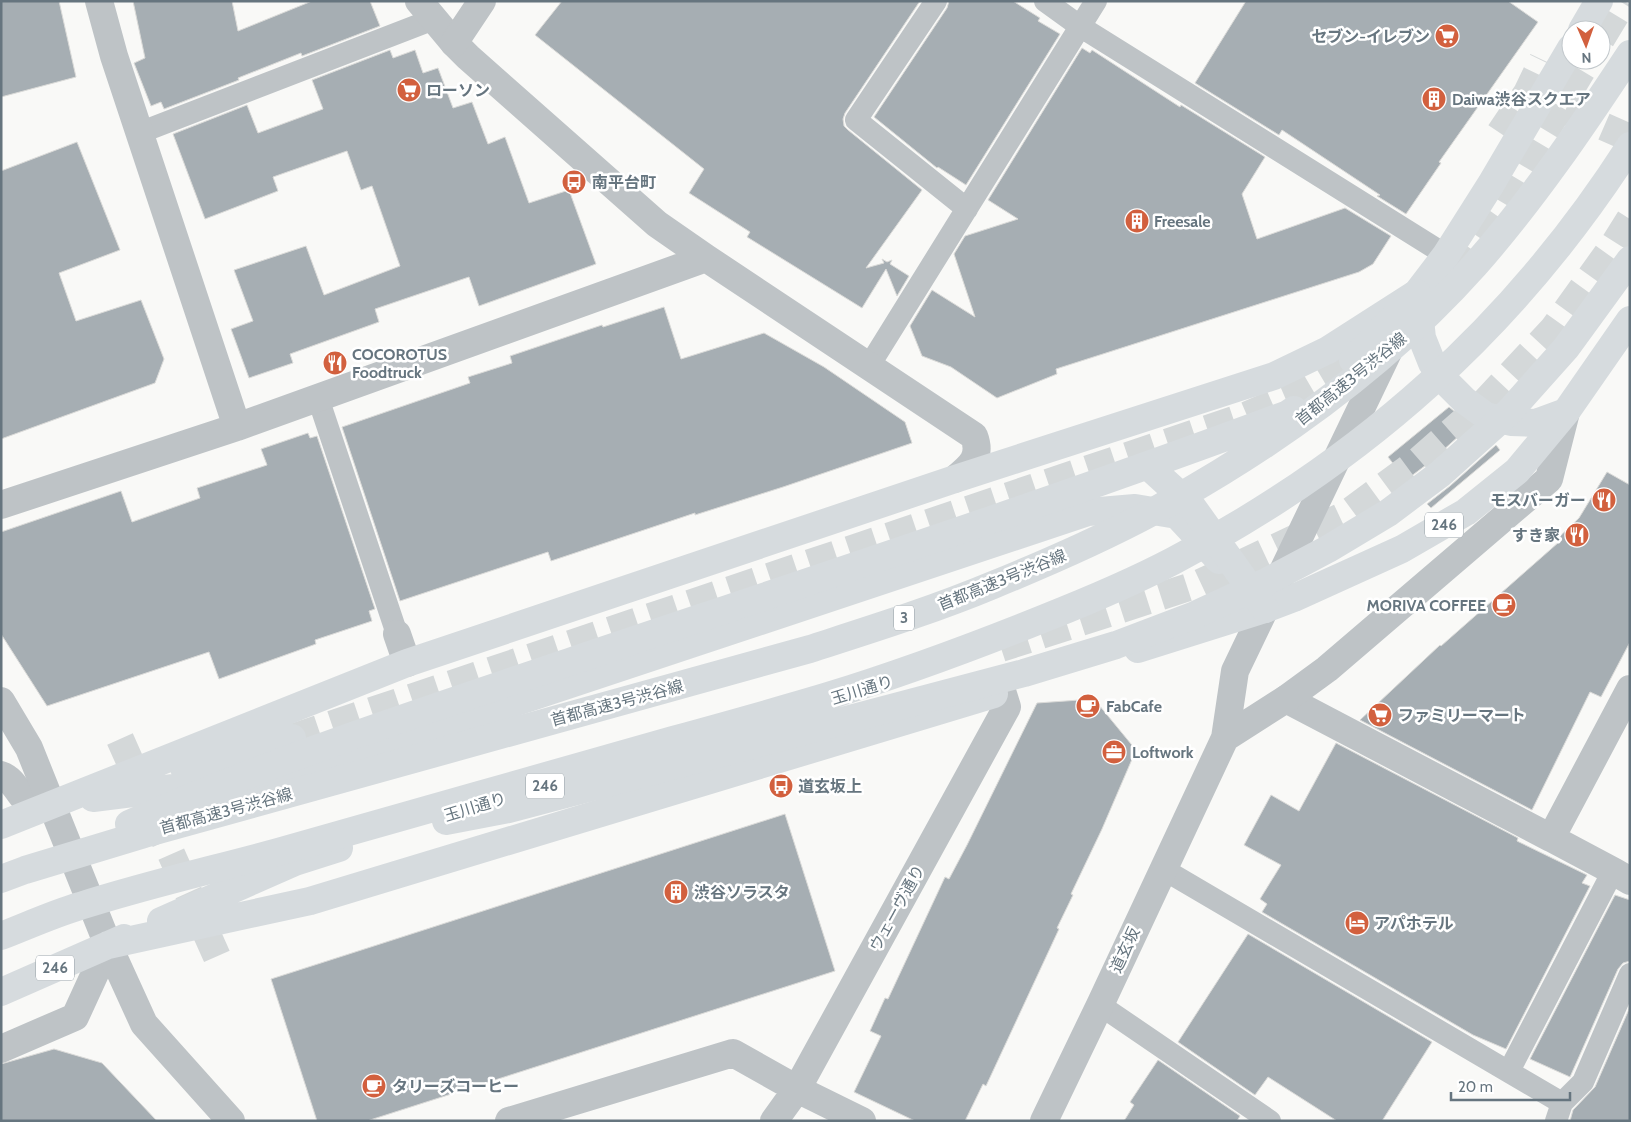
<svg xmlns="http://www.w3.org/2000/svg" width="1631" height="1122" font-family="Cabin,'Noto Sans JP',sans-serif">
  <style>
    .building { fill: #a6aeb3; stroke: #dbdbd9 }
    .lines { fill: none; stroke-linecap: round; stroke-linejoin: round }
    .pedestrian-tunnel { stroke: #d4d8d9; stroke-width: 28; stroke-dasharray: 28 14; stroke-linecap: butt }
    .trunk-tunnel { stroke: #d4d8d9; stroke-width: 28; stroke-dasharray: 28 14; stroke-linecap: butt }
    .service { stroke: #bec3c6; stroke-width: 22 }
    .minor { stroke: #bec3c6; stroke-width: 28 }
    .tertiary { stroke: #bec3c6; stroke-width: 28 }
    .trunk { stroke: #d6dbde; stroke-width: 28 }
    .motorway { stroke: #d6dbde; stroke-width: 28 }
    .labels { text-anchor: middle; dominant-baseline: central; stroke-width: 5; stroke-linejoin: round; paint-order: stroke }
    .shield { fill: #fff; stroke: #949ea5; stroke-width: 1 }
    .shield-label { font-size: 15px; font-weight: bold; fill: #66757f }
    .poi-label { font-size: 16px; font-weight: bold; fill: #66757f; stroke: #fff; text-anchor: start }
    .street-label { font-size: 16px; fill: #66757f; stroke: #fff }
  </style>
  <rect width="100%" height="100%" fill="#f9f9f7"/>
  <path class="building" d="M1,1h58l17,76 -75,20z
    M133,1h99l6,30 74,-30h58l10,25 -78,30 -1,-3 -63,25 1,2 -75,29 -3,-7 -10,4 -17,-43 11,-5z
    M562,1h358l-75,112 -2,6 1,7 4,4 74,60 -56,78 18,-5 -2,-4 5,3 5,-2 -2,4 19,12 -12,20 -11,-27 -24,39 -115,-71 3,-5 -61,-39 15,-24 -169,-134z
    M949,1h64l27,17 -2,3 22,13 -94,151 -28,-18 -1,1 -63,-51 73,-109z
    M1246,1h262l30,21 -99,140 2,1 -35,51 -29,-18 3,-1 -98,-65 -3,5 -84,-52z
    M1082,48l8,5 2,-3 88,57 1,-2 84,52 -23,37 15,45 88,-31 46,28 -18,28 -14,8 -303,97 1,5 -60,24 -46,-31 -29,-11 -12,-30 22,-36 43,27 -21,-63 11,-18 53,-17 -30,-19z
    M390,50l3,8 22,-8 8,23 15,-5 15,40 19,-6 16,42 17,-7 24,66 40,-13 27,74 -117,42 -10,-29 -94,32 4,13 -89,32 3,9 -44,15 -18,-49 22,-8 -19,-51 72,-24 18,49 76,-29 -28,-80 -11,4 -14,-39 -74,26 5,14 -73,28 -32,-85 74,-29 11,28 65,-24 -11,-29z
    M77,142l43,108 -61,23 17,48 65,-21 23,59 -9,24 -154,56v-268z
    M664,307l17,52 83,-26 60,34 81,55 7,21 -129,44 -88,28v-2l-144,48 -3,-9 -148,49 -58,-174 128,-44 -2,-6 44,-14 -2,-7 92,-31 1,2z
    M1449,407l22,18 -41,37 -24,18 -18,-23z
    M308,433l2,5 7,-2 58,173 -6,2 3,10 -57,19 1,4 -97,35 -10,-27 -162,54 -46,-72v-102l120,-41 11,31 68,-24 -3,-10 70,-23 -6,-16z
    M1496,445l4,5 -69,58 -4,-4 23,-18z
    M1607,472l23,13v157l-29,55 -11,-5 -58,118 -172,-90 80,-75 1,1 118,-104 -3,-2 23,-22z
    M1094,699l42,51 -34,79 -31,65 2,1 -16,33 2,1 -73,157 -3,-2 -18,37h-50l-61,-29 27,-56 -11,-5 15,-33 3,1 57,-122 4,2 18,-34 70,-142z
    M1336,743l182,95 -1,3 70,34 -5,8 8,3 -84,163 -33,-14 -211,-123 5,-8 -7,-5 21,-34 -37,-20 27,-50 28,16z
    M785,814l50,157 -468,150h-50l-46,-142z
    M1615,895l15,5v61l-7,2 -5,6 -48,108 -40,-18z
    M1248,934l184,108 -50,79h-45l-69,-44 -13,18 -77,-53z
    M1630,1007v114h-60l3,-11 22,-23z
    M54,1049l48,14 55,58h-156v-57z
    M1158,1060l82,56 -3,5h-113l10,-16 -4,-3z"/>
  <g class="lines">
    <path class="pedestrian-tunnel" d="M1527,93l103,45
      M1500,133l27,-40 16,-33
      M120,739l98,220"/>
    <path class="trunk-tunnel" d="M1601,39l23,-38
      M1454,271l12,-14 31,-45 91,-152
      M1001,648l197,-64 147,-69 72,-53 66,-58 71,-76 61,-85 15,-24
      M292,738l951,-321 58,-25 46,-27 26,-20"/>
    <path class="service" d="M936,1l-80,119 111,89
      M1045,1l36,26 365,228
      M139,133l295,-114
      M869,366l227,-365
      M318,398l79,236
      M1163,869l399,234
      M1100,1005l170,116
      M1509,1071l104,-200
      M1556,1121l6,-18 21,-21 47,-108"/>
    <path class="minor" d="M99,1l15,55 123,371
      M419,1l35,42 14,14 189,167 49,34 268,178c8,21 -3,30 -19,43
      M1,505l236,-78 469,-169
      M397,634l10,29
      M1630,689l-79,149 62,33 17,10
      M1286,699l265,139
      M1,775c16,6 17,23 31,29 6,2 14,0 20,0
      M1,1049l74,-32 33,-72
      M509,1121l224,-68 64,36 65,32
      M774,1121l23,-32 210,-382 -5,-16"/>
    <path class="tertiary" d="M454,43l28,-42
      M1,701l28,47 79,197 36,79 87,97
      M1225,738l61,-39 41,-30 222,-190 17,-67
      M1044,1121l56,-116 125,-267 10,-67 156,-325"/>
    <path class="trunk" d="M1582,30l17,-29
      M1418,302l4,36 10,25 16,21 16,16 22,16 25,6 25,1 30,-11
      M1138,649l127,-40 29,-11 108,-49 64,-37 51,-41 49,-59 64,-92
      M184,768l108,-30
      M93,798l216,-27 779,-259 47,-4 42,7 42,45
      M1,825l406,-162 548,-184 319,-103 54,-26 89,-57 29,-38 45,-71 80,-136
      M161,921l134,-59 44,-14
      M108,945l202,-44 684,-207
      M1,992l123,-54"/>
    <path class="motorway" d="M1353,360l64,-67
      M1148,466l43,39 74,104
      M446,821l63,-12 515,-136 92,-28 79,-30 69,-32 64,-34 60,-36 52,-39 68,-61 58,-65 64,-88
      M129,824c145,-65 296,-113 446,-164 238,-80 477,-158 713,-246l6,-4
      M1,879l24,-9 119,-36 666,-185c62,-20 123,-39 183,-64 54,-22 109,-46 161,-74 119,-65 231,-145 321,-246 58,-66 107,-138 155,-211
      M1,936c26,-10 52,-22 79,-30 65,-21 132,-36 198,-54 132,-37 263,-75 395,-112 51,-14 102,-28 152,-43 75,-23 148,-50 220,-79 43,-17 86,-35 128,-57 190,-100 341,-234 457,-415"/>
  </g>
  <defs>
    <symbol id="supermarket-disc" viewBox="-11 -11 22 22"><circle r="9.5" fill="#d2603e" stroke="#fff"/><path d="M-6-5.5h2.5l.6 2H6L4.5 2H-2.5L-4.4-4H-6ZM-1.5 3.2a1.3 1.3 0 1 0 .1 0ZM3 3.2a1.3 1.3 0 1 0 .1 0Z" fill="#fff"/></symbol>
    <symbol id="building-disc" viewBox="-11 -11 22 22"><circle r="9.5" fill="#d2603e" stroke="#fff"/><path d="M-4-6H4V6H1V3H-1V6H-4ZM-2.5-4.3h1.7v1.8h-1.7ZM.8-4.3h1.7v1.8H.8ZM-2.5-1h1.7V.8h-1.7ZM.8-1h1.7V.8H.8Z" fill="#fff"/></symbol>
    <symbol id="bus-disc" viewBox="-11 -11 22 22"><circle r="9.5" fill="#d2603e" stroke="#fff"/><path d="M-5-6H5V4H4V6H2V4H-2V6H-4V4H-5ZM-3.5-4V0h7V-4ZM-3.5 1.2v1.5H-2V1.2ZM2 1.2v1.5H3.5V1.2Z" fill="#fff"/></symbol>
    <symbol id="restaurant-disc" viewBox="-11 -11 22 22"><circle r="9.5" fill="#d2603e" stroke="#fff"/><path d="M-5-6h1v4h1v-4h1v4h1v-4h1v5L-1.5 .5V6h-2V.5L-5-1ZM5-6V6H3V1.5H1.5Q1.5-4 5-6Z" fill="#fff"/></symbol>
    <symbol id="cafe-disc" viewBox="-11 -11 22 22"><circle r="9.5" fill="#d2603e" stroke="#fff"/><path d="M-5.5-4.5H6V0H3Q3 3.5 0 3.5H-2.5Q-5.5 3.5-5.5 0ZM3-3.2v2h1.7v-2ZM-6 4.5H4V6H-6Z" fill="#fff"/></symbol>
    <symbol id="office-disc" viewBox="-11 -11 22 22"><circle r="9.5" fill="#d2603e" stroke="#fff"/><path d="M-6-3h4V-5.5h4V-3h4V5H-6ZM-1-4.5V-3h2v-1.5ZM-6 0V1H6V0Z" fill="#fff"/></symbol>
    <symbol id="hotel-disc" viewBox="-11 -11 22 22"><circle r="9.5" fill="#d2603e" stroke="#fff"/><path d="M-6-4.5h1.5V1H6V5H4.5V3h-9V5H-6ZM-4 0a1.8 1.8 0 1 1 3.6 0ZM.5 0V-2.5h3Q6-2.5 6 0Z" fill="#fff"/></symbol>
  </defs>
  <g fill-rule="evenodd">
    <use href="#supermarket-disc" x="1433" y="22" width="28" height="28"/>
    <use href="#supermarket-disc" x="395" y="76" width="28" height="28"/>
    <use href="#building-disc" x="1420" y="85" width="28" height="28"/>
    <use href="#bus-disc" x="560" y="168" width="28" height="28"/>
    <use href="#building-disc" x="1123" y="207" width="28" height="28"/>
    <use href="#restaurant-disc" x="321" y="349" width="28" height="28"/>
    <use href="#restaurant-disc" x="1590" y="486" width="28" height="28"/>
    <use href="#restaurant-disc" x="1563" y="521" width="28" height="28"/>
    <use href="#cafe-disc" x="1490" y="591" width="28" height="28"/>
    <use href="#cafe-disc" x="1074" y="692" width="28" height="28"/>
    <use href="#supermarket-disc" x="1366" y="701" width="28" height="28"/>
    <use href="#office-disc" x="1100" y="738" width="28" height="28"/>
    <use href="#bus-disc" x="767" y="772" width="28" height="28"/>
    <use href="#building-disc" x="662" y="878" width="28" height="28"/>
    <use href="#hotel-disc" x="1343" y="909" width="28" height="28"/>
    <use href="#cafe-disc" x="360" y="1072" width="28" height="28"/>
  </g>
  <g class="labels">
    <g class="shield">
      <rect x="1425" y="512.5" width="38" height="25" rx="4"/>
      <rect x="894" y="605.5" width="20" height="25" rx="4"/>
      <rect x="526" y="773.5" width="38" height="25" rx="4"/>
      <rect x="36" y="955.5" width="38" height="25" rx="4"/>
    </g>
    <g class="shield-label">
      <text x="1444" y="525">246</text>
      <text x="904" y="618">3</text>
      <text x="545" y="786">246</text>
      <text x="55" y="968">246</text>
    </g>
    <g class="poi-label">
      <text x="1430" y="36" text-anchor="end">セブン-イレブン</text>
      <text x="426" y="90">ローソン</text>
      <text x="1452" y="99">Daiwa渋谷スクエア</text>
      <text x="592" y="182">南平台町</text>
      <text x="1154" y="221">Freesale</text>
      <text x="352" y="354">COCOROTUS<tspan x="352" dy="18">Foodtruck</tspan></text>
      <text x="1586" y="500" text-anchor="end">モスバーガー</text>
      <text x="1560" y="535" text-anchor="end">すき家</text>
      <text x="1486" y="605" text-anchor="end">MORIVA COFFEE</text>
      <text x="1106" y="706">FabCafe</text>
      <text x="1398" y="715">ファミリーマート</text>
      <text x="1132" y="752">Loftwork</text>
      <text x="798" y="786">道玄坂上</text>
      <text x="694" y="892">渋谷ソラスタ</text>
      <text x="1374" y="923">アパホテル</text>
      <text x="392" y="1086">タリーズコーヒー</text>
    </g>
    <g class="street-label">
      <text transform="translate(1351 379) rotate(-39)">首都高速3号渋谷線</text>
      <text transform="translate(1002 580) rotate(-22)">首都高速3号渋谷線</text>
      <text transform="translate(862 690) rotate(-17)">玉川通り</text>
      <text transform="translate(617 703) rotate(-15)">首都高速3号渋谷線</text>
      <text transform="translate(475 807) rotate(-17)">玉川通り</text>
      <text transform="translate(226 811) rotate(-15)">首都高速3号渋谷線</text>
      <text transform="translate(897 908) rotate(-61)">ウェーヴ通り</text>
      <text transform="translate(1125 950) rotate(-65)">道玄坂</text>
    </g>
  </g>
  <rect width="1631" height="1122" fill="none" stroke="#66757f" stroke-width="5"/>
  <g transform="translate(1586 45) rotate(178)"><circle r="24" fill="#ffffff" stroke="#c2c8cc"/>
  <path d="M0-4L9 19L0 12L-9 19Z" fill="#d2603e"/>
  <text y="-8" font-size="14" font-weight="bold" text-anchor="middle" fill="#66757f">N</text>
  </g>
  <path d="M1451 1092v8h119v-8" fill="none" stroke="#66757f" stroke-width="2.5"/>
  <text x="1458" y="1092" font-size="15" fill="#66757f" stroke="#ffffff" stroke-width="4" paint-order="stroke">20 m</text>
</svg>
